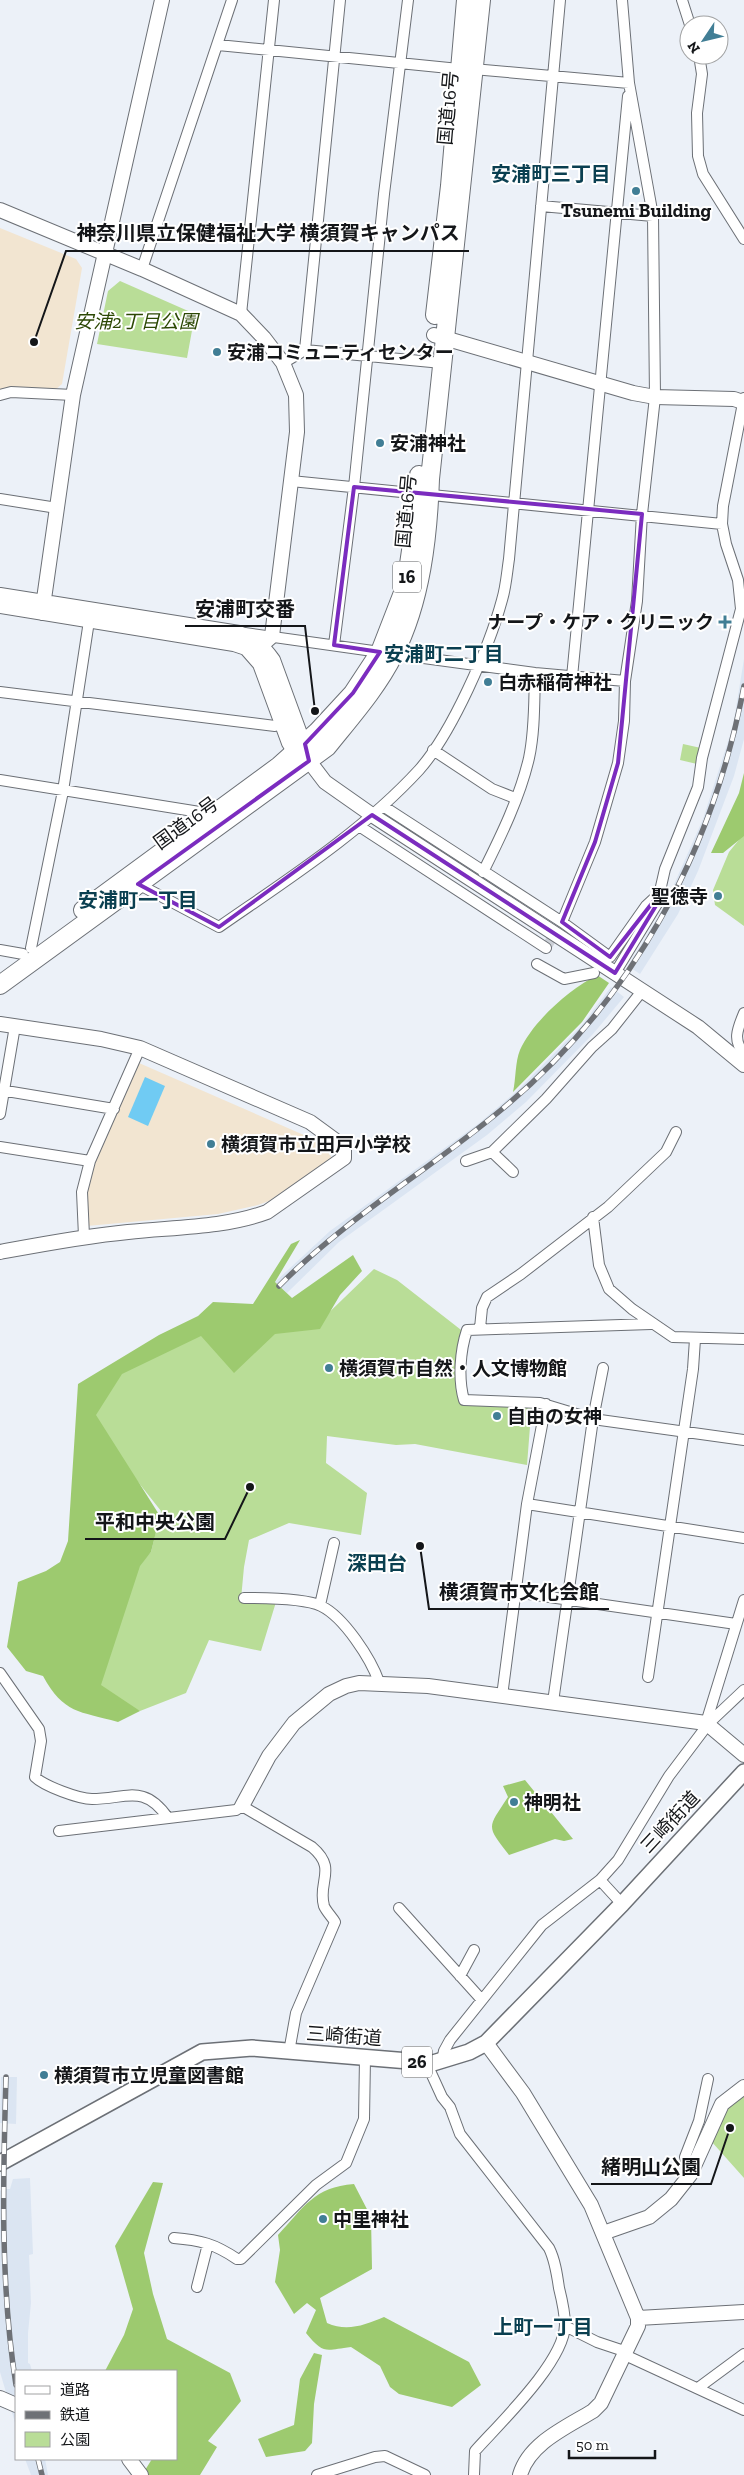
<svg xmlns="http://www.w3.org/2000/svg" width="744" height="2475" font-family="'Zilla Slab','Noto Sans JP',serif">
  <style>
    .built { fill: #dbe5f2 }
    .education { fill: #f2e5d1 }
    .green { fill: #b9dd97 }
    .forest { fill: #9dca6f }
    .water { fill: #70cbf3 }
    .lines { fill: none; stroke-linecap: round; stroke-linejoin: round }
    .street-tunnel { stroke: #ccd0d7; stroke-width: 10; stroke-dasharray: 10 5; stroke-linecap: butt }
    .street-casing { stroke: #6c7076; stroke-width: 12 }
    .secondary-casing { stroke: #6c7076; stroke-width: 16 }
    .primary-casing { stroke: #6c7076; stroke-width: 18 }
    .highway-casing { stroke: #6c7076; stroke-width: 20 }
    .street { stroke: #fff; stroke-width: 10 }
    .secondary { stroke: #fff; stroke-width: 14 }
    .primary { stroke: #fff; stroke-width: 15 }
    .highway { stroke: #fff; stroke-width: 18 }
    .rail-casing { stroke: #6e7176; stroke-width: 5.5 }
    .rail { stroke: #fff; stroke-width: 4; stroke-dasharray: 11; stroke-linecap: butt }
    .marked { fill: none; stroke: #7b2cbf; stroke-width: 4; stroke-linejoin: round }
    .poi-dot { fill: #417e95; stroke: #fff; stroke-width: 2 }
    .labels { text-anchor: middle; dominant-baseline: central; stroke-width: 4; stroke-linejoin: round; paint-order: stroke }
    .shield { fill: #fff; stroke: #5a5c5e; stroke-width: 1 }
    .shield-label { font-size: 18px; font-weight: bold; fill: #141619 }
    .street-label { font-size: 19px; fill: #141619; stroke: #fff }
    .poi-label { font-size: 19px; font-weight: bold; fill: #141619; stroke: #fff; text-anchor: start }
    .park-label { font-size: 19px; font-style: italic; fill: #2c4804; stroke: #fff }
    .neighbourhood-label { font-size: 20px; font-weight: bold; fill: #0a3f50; stroke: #fff }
    .leader { fill: none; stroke: #141619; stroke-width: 2 }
    .callout-dot { fill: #141619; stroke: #fff; stroke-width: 2 }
    .callout-label { font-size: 20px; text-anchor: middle; font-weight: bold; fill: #141619; stroke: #fff; stroke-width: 4; stroke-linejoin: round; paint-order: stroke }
  </style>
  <rect width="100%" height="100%" fill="#ecf1f8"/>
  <path class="built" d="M744,659v80l-10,37 -36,95 -20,43 -38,60 -12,-8 36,-59 39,-88 30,-93z
    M611,987l13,10 -31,37 -67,68 -39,33 -148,107 -52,51 -12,-11 55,-51 148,-107 39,-33 65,-66z
    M1,2077h16l-1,47 -16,-1z
    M30,2178l3,76 -4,1 2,48 -3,30v30l2,1 2,7h-16v55l-16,-54v-181l2,-2h8l3,-10z
    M25,2459h20l3,16h-17z"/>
  <path class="education" d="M0,228l76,31 6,9 -20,116 -7,6 -38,-3 -17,4z
    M139,1063l174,76 12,9 7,10 -63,43 -11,4 -40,9 -131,12 -1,-39 8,-28 14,-25z"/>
  <path class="green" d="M120,281l75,33 -8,44 -90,-14 11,-53z
    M683,744l18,4 -4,16 -17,-4z
    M742,836h2v90l-29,-21 -2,-15 16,-38z
    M374,1269l23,11 68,53 -1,67 68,1 -5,64 -112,-21 -19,1 -69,-9 -1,27 41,30 -6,42 -72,-12 -40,17 -5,27 -3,32 35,3 -15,49 -52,-11 -23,53 -46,18 -52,-21 40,-112 23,-26 10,-41 -64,-81 -4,-40 106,-68 115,5z
    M744,2094v84l-33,-37c8,-19 13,-38 33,-47z"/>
  <path class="forest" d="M744,773v63l-21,17h-12l28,-60z
    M597,975l12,8 -27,39 -69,70c3,-13 2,-30 7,-42 13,-29 50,-61 77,-75z
    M300,1240l-25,42 17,16 61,-43 9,16 -22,24 -20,34 -45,5 -41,39 -33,-37 -79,38 -26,41 64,101 -9,36 -11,14 -39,119 39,26 -22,11c-39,-11 -54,-8 -75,-46l-17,-5 -19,-24 11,-65 28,-11 14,-9 8,-21 10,-157 81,-49 39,-19 15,-14 40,2 38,-60z
    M525,1780l48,59 -9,2 -9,-2 -46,16c-23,-30 -22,-26 -1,-58l-5,-11z
    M153,2182l10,1 -19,70 9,41 14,45 63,34 11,28 -33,40 9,6 -17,28h-58l10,-16h24v-88h-71l19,-36 9,-26 -18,-63z
    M354,2184l17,33 1,52 -52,29 7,25c20,9 38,2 57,-6l85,45 12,23 -29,22 -53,-13 -9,-7 -10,-21 -29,-19c-26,3 -27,8 -45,-14l10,-23 -9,-7 -13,11 -19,-32 5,-32 -2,-15c26,-28 36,-48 76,-51z
    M314,2353l8,2 -8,49 -2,39 -7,8 -39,6 -8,-18 36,-14 6,-46z"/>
  <path class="water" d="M145,1077l20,9 -17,40 -20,-9z"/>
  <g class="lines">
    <path class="street-tunnel" d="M546,948l16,-26"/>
    <defs>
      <path id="street" d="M682,0l8,25
        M218,45l241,24
        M699,55l3,19 -5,39 1,43 5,18 41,65
        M473,69l156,14
        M541,206l112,10
        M142,269l90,-269
        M241,314l33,-314
        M305,350l35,-350
        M283,363l22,-13 137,13
        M0,395l11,-3 62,3
        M291,481l431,43
        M0,499l57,9
        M245,633l135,19
        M334,645l20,-158 30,-293 24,-194
        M394,654l141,19 90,8
        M572,677l56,-581
        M0,692l275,34 12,-5
        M433,750l59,39 23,9
        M0,780l212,34
        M383,806l179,116 48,35 36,-51 14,-13
        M359,826l187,122
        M483,872c18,-36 37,-75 46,-114 6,-28 5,-57 6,-85
        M138,884l81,43c69,-48 143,-95 200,-157 33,-37 70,-122 83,-170 4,-13 5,-28 7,-41l51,-559
        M562,922l33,-80 23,-79 6,-42 1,-40 12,-80 5,-87 13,-117 -2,-181 -24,-133 -7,-83
        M31,948l32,-157 26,-170
        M0,950l23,4
        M537,964l27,15 30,-6
        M615,973l42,-69 8,-35 33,-82 4,-29 39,-149 -3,-29 -12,-36 -4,-20 1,-18 21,-108
        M744,1013c-6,15 -12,27 0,40
        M0,1090l114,19
        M0,1114l15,-88
        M0,1147l90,14
        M492,1152l21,20
        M466,1161l26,-9 54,-53 46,-52 20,-18 30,-38
        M593,1217l6,48 10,24 23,20 41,28 71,2
        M84,1236l-2,-44 8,-31 50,-113
        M651,1324l-184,6c-7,21 -9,49 -3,70l76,3 53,16 151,21
        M480,1328l2,-20 5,-11 34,-23 87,-67 58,-55 10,-20
        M527,1504l217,34
        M515,1592l221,32
        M244,1598c19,0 61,0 77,8 23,11 50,53 58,76
        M320,1605l14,-62
        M0,1673l39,56 2,12 -6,36c9,9 44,22 57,22 34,0 52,-16 76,19
        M648,1677l45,-308 2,-30
        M502,1696l25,-192 19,-100
        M553,1702l40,-283 10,-51
        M706,1723l38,-123
        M59,1831l177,-21 6,-4 70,41c26,22 5,35 12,59 2,5 8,11 11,16l-39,91 -7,39
        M600,1880l22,24
        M399,1908l82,91
        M460,1976l14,-26
        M442,2061l2,-10 6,-11 92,-115 58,-45 18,-20 51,-84 40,-53 35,-33
        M426,2062l16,35 8,10 10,27 89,114c6,12 8,26 10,40 3,12 6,25 6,37 -1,37 -65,98 -90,126l-1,24
        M690,2175l-5,-18 14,-36 9,-42
        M174,2238c26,2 41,6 63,21h4l75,-74 30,-22 18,-44 1,-61
        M197,2287l11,-43
        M565,2326l32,16 30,10
        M625,2355l119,55
        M698,2388l46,-34
        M317,2475l58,-18 10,-1 40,19"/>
      <path id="secondary" d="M0,210l142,59 99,45 23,24 19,25 13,32 1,37 -25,204 -10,9 -16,3
        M434,335l199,58 22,4 79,2 9,3
        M0,595l239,38c16,6 24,13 34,27l34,93
        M0,606l234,38 12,4 14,16 29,79 6,10 14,8 16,21 47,33 326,212 46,38
        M42,613l31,-218 89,-395
        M0,1024l101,15 39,9 170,74 26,19 8,8v9l-77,54c-43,16 -93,15 -139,20 -43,4 -85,12 -128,20
        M242,1806l27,-50 25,-33 35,-29 17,-8 13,-3 69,3 278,37 38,32
        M486,2043l37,50 68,112 47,113
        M603,2233l46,-16 22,-18 19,-24 32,-71 22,-17
        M0,2398l16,7
        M129,2459l12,16
        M520,2475c9,-32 47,-48 73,-64l8,-8 37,-77v-8l106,-6"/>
      <path id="primary" d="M0,2163l202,-111 50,-4 181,15 36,-11 17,-9 136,-139 122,-132"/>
      <path id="highway" d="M435,315l15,-129 16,-186
        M83,910l196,-144 38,-34 36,-39 27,-41 26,-67 10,-69 3,-41
        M0,985l327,-238c24,-30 50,-59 67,-93 27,-53 34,-117 36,-175l51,-479"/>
    </defs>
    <use href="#street" class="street-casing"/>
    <use href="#secondary" class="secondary-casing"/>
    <use href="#primary" class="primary-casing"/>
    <use href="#highway" class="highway-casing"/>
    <use href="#street" class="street"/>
    <use href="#secondary" class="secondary"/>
    <use href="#primary" class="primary"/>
    <use href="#highway" class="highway"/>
    <defs>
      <path id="rail" d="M279,1286c67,-68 149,-115 222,-176 131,-108 212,-258 243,-424
        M6,2077c-3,102 -6,208 10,308
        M38,2459l4,16"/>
    </defs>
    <use href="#rail" class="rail-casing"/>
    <use href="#rail" class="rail"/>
  </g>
  <path class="marked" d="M354,487l288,27 -24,249 -23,79 -33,80 48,35 50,-64 -3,11 -42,69 -243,-158 -153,112 -81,-43 171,-123 -4,-17 48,-51 27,-41 -46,-7z"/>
  <g class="poi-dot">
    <circle cx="636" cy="191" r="5"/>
    <circle cx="217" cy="352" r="5"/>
    <circle cx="380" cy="443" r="5"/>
    <path d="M722.5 614.5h5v5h5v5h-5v5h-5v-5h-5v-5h5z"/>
    <circle cx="488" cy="682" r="5"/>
    <circle cx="718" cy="896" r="5"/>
    <circle cx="211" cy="1144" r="5"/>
    <circle cx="329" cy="1368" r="5"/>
    <circle cx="497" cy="1416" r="5"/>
    <circle cx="514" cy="1802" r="5"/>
    <circle cx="44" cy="2075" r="5"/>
    <circle cx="323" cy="2219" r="5"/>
  </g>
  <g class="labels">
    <g class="shield">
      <rect x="393" y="561.5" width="28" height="31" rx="4"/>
      <rect x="402" y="2046.5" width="30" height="31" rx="4"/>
    </g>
    <g class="shield-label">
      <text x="407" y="577">16</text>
      <text x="417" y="2062">26</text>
    </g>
    <g class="street-label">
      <text transform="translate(448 108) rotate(-85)">国道16号</text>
      <text transform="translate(406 511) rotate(-85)">国道16号</text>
      <text transform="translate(186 823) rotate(-36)">国道16号</text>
      <text transform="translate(670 1822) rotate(-47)">三崎街道</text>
      <text transform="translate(344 2036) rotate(4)">三崎街道</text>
    </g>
    <g class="poi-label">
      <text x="636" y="210" text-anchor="middle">Tsunemi Building</text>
      <text x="227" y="352">安浦コミュニティセンター</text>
      <text x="390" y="443">安浦神社</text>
      <text x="714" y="622" text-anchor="end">ナープ・ケア・クリニック</text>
      <text x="498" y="682">白赤稲荷神社</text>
      <text x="708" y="896" text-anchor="end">聖徳寺</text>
      <text x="221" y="1144">横須賀市立田戸小学校</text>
      <text x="339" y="1368">横須賀市自然・人文博物館</text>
      <text x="507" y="1416">自由の女神</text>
      <text x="524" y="1802">神明社</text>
      <text x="54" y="2075">横須賀市立児童図書館</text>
      <text x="333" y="2219">中里神社</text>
    </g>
    <g class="park-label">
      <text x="136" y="321">安浦2丁目公園</text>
    </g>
    <g class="neighbourhood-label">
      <text x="551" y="174">安浦町三丁目</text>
      <text x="444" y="654">安浦町二丁目</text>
      <text x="138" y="900">安浦町一丁目</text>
      <text x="377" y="1563">深田台</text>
      <text x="543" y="2327">上町一丁目</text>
    </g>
  </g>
  <path class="leader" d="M34 342L66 251H469M315 711L305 626H185M250 1487L225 1539H85M420 1546L429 1609H609M730 2128L711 2184H591"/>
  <g class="callout-dot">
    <circle cx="34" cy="342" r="5"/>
    <circle cx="315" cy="711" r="5"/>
    <circle cx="250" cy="1487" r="5"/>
    <circle cx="420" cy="1546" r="5"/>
    <circle cx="730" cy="2128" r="5"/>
  </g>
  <g class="callout-label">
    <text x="268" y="240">神奈川県立保健福祉大学 横須賀キャンパス</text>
    <text x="245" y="616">安浦町交番</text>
    <text x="155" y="1529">平和中央公園</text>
    <text x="519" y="1599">横須賀市文化会館</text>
    <text x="651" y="2174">緒明山公園</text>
  </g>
  <rect x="15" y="2370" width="162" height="90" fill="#ffffff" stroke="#a1a2a3"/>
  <rect x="25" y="2386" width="25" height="8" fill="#ffffff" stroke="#a1a2a3"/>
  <text x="60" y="2395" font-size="15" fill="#141619">道路</text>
  <rect x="25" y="2411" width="25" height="8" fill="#6e7176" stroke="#a1a2a3"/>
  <text x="60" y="2420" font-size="15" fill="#141619">鉄道</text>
  <rect x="25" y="2432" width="25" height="15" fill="#b9dd97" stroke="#a1a2a3"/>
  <text x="60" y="2445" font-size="15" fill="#141619">公園</text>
  <g transform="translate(704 40) rotate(235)"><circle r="24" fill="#ffffff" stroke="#a1a2a3"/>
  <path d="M0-4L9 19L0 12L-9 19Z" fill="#417e95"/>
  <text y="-8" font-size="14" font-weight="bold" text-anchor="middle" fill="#141619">N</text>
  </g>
  <path d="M569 2450v8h86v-8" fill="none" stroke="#141619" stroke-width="2.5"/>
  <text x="576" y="2450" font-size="15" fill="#141619" stroke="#ffffff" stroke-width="4" paint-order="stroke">50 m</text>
</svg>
